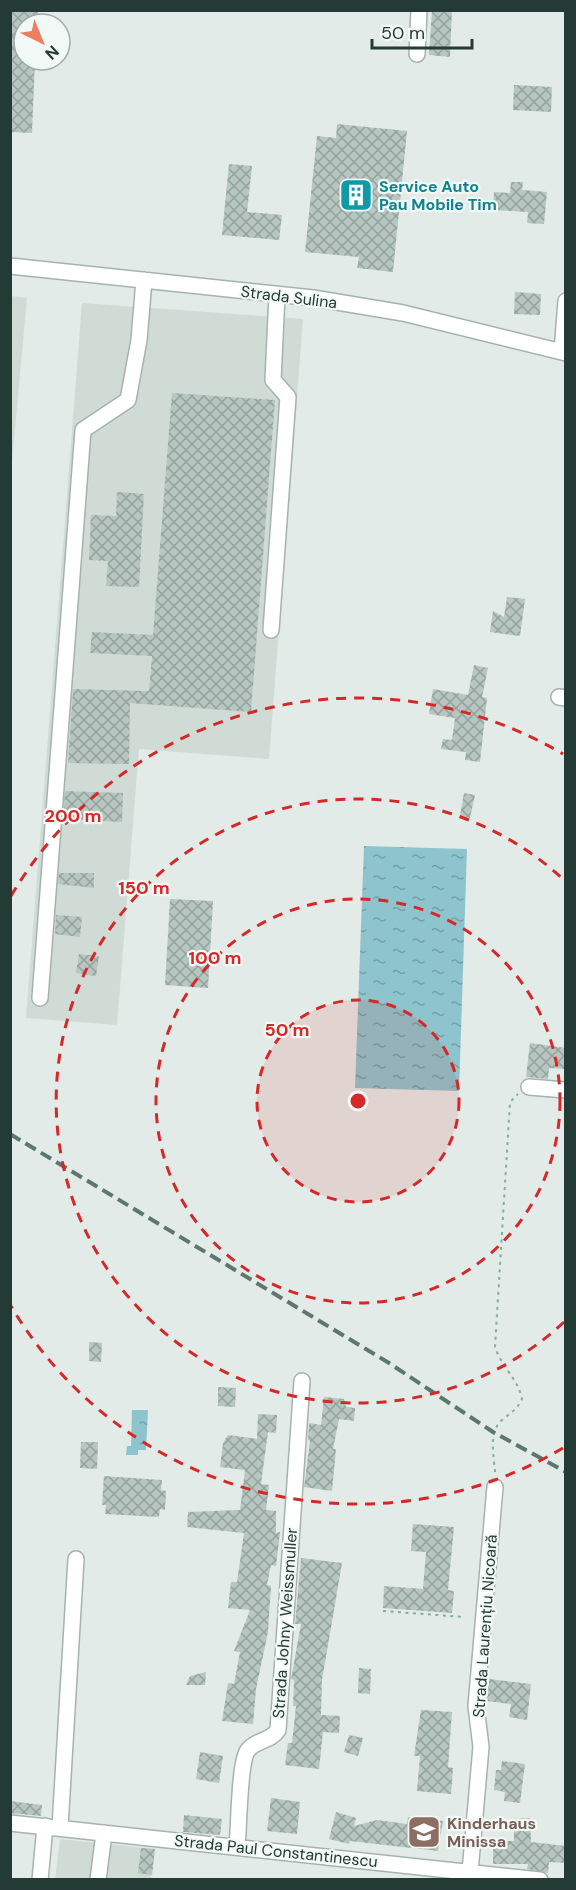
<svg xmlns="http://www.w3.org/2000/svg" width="576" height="1890" font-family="'DM Sans',sans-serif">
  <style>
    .built { fill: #d0dbd6 }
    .water { fill: url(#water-ripples) }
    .building { fill: url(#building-cross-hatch) }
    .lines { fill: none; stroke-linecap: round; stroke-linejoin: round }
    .minor-casing { stroke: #a5b3ae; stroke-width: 18 }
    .path { stroke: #84ad9f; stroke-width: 2; stroke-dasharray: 3 4.5; stroke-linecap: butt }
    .minor { stroke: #fff; stroke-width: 15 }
    .rail { stroke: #5d776f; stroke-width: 4; stroke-dasharray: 12 6; stroke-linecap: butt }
    .ring { fill: none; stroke: #d62828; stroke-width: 3; stroke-dasharray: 10 8 }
    .labels { text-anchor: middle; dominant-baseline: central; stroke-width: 4.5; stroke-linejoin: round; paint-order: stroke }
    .culture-label { font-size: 16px; font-weight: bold; fill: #0d838f; stroke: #f2f8f5; text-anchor: start }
    .street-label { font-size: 16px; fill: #233b34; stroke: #f2f8f5 }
    .education-label { font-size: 16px; font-weight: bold; fill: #785e54; stroke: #f2f8f5; text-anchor: start }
    .centre { fill: #d62828; stroke: #f2f8f5; stroke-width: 3 }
    .ring-label { font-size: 18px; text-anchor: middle; font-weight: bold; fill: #d62828; stroke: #f2f8f5; stroke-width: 4.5; stroke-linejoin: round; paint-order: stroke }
  </style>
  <defs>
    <pattern id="water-ripples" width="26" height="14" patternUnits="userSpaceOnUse" patternTransform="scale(1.5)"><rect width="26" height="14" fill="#8dc4cd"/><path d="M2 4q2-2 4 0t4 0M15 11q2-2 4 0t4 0" fill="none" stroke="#73a0a7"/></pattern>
    <pattern id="building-cross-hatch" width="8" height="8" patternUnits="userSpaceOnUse" patternTransform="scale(1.5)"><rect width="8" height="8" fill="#b7c6c0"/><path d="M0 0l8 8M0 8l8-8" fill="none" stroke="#94a29d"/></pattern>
  </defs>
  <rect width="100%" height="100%" fill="#e2ebe7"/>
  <path class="built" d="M11,296l16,2 -16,175 -1,-177z
    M82,303l221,16 -34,440 -130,-10 -22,276 -91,-7z
    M60,1839l95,10 -4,30 -96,1z"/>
  <path class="water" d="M364,846l103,3 -8,242 -104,-3z
    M132,1410h16l-2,40h-8v5h-12l1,-9h4z"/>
  <path class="building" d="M10,10h28l-1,14h-13v36h11l-3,73 -22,-1z
    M432,10h20l-2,47 -21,-2z
    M514,85l38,2 -1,25 -38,-2z
    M337,124l70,7 -14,141 -36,-4 2,-11 -54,-5 12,-116 19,2z
    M229,164l23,2 -5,46 35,3 -3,25 -57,-5z
    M511,182h12l-1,8 25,2 -3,32 -17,-1 1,-11 -35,-2 1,-18 16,1z
    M515,292l26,2 -1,21 -26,-1z
    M172,393l103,7 -24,312 -121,-9 -1,61 -61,-1 5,-74 76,2 3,-35 -62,-3 2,-21 61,3z
    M117,492l27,2 -5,93 -33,-1 2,-25 -19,-1 2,-45 25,1z
    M507,597l18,2 -5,37 -30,-4 3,-21 11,6z
    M474,665l14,3 -6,29 5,1 -7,64 -15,-2 1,-8 -25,-3 2,-10 9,1 3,-22 -26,-4 4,-25 35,6z
    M65,791l58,2 -1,29 -59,-3z
    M464,793l11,2 -5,23 -10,-2z
    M59,873h35v15l-36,-4z
    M170,899l43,2 -5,87 -43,-3z
    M56,915l26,2 -2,20 -25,-3z
    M79,954l20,2 -3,20 -20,-3z
    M530,1043l36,5v21l-17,-1 -1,11 -22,-2z
    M89,1342l13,1 -1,19 -12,-1z
    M218,1387l18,1 -1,19 -17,-1z
    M324,1397l20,2 2,8 9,1 -1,13 -15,-2 -6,30h3l-4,42 -28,-4 6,-46 -2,-1 1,-17 12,2z
    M258,1414l19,1 -1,18 -8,-1 -7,52 8,1 -3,25 10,1v22l4,-1 -4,34 -5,-1 -4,20 4,1 -3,46 -12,57 -3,35 -31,-3 6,-38 6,1 6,-32 -6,-1 16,-41 -22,-2 3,-26h6l7,-49 -57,-6 1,-15 52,-2 5,-40 -25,-3 3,-24 5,-8 29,4z
    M81,1442h17l-1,27 -17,-1z
    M104,1476l58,4 -1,10 5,1 -1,19 -5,-1 -1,8 -54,-3 1,-9h-4z
    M413,1524l41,3 -6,63 6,1 -2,22 -69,-5 1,-22 39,3 3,-37 -15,-1z
    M301,1558l41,5 -20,117 -1,35 19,1 -1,17 -16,-1 -4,37 -34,-4 3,-22h4l4,-37h-3l1,-26 -3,-1 10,-55h-6z
    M359,1668l12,1 -1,25 -12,-1z
    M206,1672l-1,13h-19l4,-9z
    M489,1679l42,5 -4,36 -18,-3 2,-13 -24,-3z
    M421,1710l31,2 -4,55 5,1 -2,26 -34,-3 3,-35h-6z
    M349,1735l14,3 -5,18 -14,-4z
    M200,1752l23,4 -4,27 -23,-4z
    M502,1761l23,3 -5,39 -16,-2 1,-9 -11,-2 2,-20h5z
    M271,1798l29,4 -3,32 -30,-3z
    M10,1801l32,4 -1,11 -31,-3z
    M336,1812l20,6 -2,8 23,-6 30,4 1,-7 35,4 -5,30 -88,-10 -1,3 -20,-5z
    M184,1815l38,4 -2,16 -37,-3z
    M530,1818l1,24 35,4v17l-17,-1 -1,11 -21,-4 1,-5h-35v-23h21v-22z
    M141,1848l14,1 -3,26 -14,-2z"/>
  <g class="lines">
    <defs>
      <path id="minor" d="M417,54l2,-44
        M10,266l303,32 90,15 163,40
        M562,352l4,-51
        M271,630l17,-233 -15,-17 4,-85
        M559,697l7,1
        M40,998l43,-568 45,-30 11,-60 5,-60
        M529,1087l37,3
        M10,1823l530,57
        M60,1827l16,-268
        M237,1847c2,-18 2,-86 11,-97 9,-11 22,-8 30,-20l24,-349
        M470,1872l11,-125 -5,-41 19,-219
        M40,1880l5,-54
        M98,1880l6,-47"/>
    </defs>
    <use href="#minor" class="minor-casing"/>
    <path class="path" d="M495,1472c-1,-16 -7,-40 7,-52 8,-7 15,-10 20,-21 -4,-20 -21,-33 -27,-52l15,-245 8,-8
      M383,1611l81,6"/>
    <use href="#minor" class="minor"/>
    <path class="rail" d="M10,1134l379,229 104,69 73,40"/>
  </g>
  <circle cx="358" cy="1101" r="101" fill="#d62828" fill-opacity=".12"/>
  <g class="ring">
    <circle cx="358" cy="1101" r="101"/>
    <circle cx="358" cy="1101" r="202"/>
    <path d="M564 1322A302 302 0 1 1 564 880"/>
    <path d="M563 1448A403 403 0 0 1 11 1306M11 896A403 403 0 0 1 563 754"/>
  </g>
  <defs>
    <symbol id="building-square" viewBox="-11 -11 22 22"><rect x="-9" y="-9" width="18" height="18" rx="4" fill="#0f9aa8" stroke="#f2f8f5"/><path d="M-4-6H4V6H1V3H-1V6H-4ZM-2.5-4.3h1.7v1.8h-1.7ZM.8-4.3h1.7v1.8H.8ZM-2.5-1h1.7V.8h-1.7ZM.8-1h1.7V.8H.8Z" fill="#fff"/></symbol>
    <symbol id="school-square" viewBox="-11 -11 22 22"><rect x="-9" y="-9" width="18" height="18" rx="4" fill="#8d6e63" stroke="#f2f8f5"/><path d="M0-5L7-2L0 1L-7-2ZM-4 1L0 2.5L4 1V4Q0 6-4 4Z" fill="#fff"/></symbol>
  </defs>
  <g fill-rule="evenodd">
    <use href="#building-square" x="337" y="176" width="38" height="38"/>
    <use href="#school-square" x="405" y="1813" width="38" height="38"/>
  </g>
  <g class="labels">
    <g class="culture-label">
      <text x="379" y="186">Service Auto<tspan x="379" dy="18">Pau Mobile Tim</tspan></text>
    </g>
    <g class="street-label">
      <text transform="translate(289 297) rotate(7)">Strada Sulina</text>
      <text transform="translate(285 1623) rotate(-86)">Strada Johny Weissmuller</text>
      <text transform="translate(485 1626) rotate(-86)">Strada Laurențiu Nicoară</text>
      <text transform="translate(276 1851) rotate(6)">Strada Paul Constantinescu</text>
    </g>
    <g class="education-label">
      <text x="447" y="1823">Kinderhaus<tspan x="447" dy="18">Minissa</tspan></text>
    </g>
  </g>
  <circle cx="358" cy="1101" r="9" class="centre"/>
  <g class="ring-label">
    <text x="73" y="822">200 m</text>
    <text x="144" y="894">150 m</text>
    <text x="215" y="964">100 m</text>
    <text x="287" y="1036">50 m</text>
  </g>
  <rect width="576" height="1890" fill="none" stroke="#233b34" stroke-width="24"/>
  <g transform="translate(42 42) rotate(137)"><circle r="28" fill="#f2f8f5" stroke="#9faca8" stroke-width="1.5"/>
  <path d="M0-4.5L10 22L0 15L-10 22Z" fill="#ea8061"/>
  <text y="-9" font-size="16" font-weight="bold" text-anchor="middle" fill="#233b34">N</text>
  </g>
  <path d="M372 39v9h100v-9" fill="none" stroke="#233b34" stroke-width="3"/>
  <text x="381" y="39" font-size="18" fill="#233b34" stroke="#f2f8f5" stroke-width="4.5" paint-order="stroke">50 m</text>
</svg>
